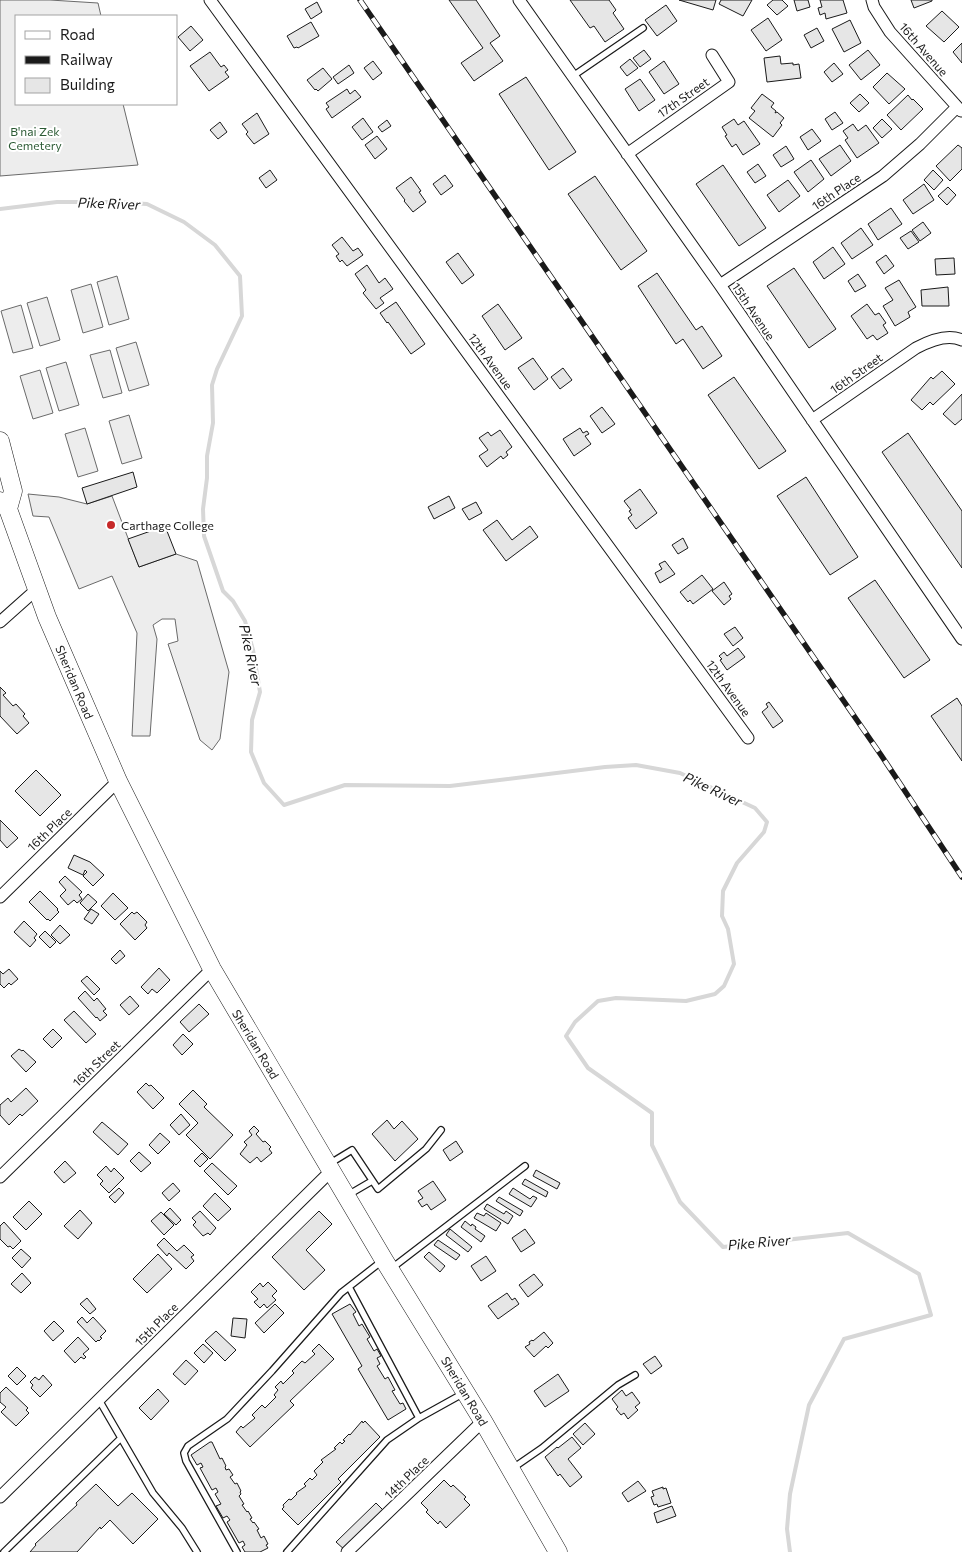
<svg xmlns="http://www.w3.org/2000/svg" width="962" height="1552" font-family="Commissioner,sans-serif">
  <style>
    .built { fill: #ededed; stroke: #6a6a6a }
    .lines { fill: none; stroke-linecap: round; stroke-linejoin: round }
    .stream { stroke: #d7d7d7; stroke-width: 4 }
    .building { fill: #e6e6e6; stroke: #1a1a1a }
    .service-casing { stroke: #1a1a1a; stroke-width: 8 }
    .minor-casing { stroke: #1a1a1a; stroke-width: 13 }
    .primary-casing { stroke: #1a1a1a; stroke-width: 19 }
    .service { stroke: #fff; stroke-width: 5.5 }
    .minor { stroke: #fff; stroke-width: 11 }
    .primary { stroke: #fff; stroke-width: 18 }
    .rail-casing { stroke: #1a1a1a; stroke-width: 5.5 }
    .rail { stroke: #fff; stroke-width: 4; stroke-dasharray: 11; stroke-linecap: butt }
    .poi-dot { fill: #c62828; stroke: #fff; stroke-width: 2 }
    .labels { text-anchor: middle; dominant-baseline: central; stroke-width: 4; stroke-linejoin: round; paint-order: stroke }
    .street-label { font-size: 12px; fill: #1a1a1a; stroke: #fff }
    .park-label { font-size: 12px; fill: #2b5a34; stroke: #fff }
    .poi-label { font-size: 12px; fill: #1a1a1a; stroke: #fff; text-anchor: start }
    .water-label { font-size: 14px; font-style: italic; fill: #1a1a1a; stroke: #fff }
  </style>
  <rect width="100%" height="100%" fill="#fff"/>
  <path class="built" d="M0,0h50l48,3 3,13h-85v88h107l15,61 -138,11z
    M117,276l12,43 -20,6 -12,-43z
    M91,284l12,43 -20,6 -12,-43z
    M47,297l13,43 -20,6 -13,-43z
    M21,305l12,43 -20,5 -12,-42z
    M136,342l13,43 -20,6 -13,-43z
    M110,350l12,43 -19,5 -13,-43z
    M66,362l13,43 -20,6 -13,-43z
    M40,370l13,43 -20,6 -13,-43z
    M129,415l13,43 -20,6 -13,-43z
    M85,428l13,43 -20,6 -13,-43z
    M28,494l31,3 28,7 25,-8 27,71 37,-13 21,7 32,111 -9,67 -8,11 -12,-10 -32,-96 10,-3 -3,-22h-13l-9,6 4,14 -7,97h-18l5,-103 -25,-57 -33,13 -30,-72 -16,-1z"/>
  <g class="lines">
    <path class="stream" d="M0,209l57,-7h58l32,2 37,18 31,23 25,31 2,40 -25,53 -5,16 1,38 -6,33v22l-4,31 1,27 19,55 10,10 12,20 8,29 7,42 -8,28 -1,32 13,31 20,22 61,-20 105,1 155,-19 31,-2 44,8 75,35 12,14 -3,10 -27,31 -14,28 -1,25 6,13 6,35 -10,22 -9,8 -29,7 -70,-3 -18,3 -23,21 -9,14 22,32 64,45v32l28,57 43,45 125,-14 71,41 12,41 -87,24 -35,66 -19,89 -3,35 3,23"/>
  </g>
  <path class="building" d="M449,0h27l24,36 -10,7 13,18 -29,20 -13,-18 22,-15z
    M570,0h39l7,10 -3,3 11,16 -19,13 -11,-16 -4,2z
    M679,0h37l-3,10z
    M721,0h31l-9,16 -24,-12z
    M773,0h9l6,6 -11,9 -10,-10z
    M794,0h14l2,7 -13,4z
    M820,0h23l4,13 -21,6 -1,-6 -5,2 -2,-7 4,-1z
    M911,0h21v1l-18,7z
    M317,2l5,10 -11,7 -6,-10z
    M666,5l11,16 -20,15 -12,-16z
    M942,11l17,16 -15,15 -18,-16z
    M768,18l14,22 -16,11 -15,-21z
    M850,20l11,23 -17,9 -12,-23z
    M311,22l8,14 -21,12 -1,-1 -3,1 -7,-12z
    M191,26l12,14 -13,11 -12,-14z
    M817,28l7,13 -13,7 -7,-13z
    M962,43v20l-9,-11z
    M644,50l7,9 -11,8 -7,-9z
    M868,50l12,15 -19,15 -12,-15z
    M210,52l11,15 3,-2 4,5 -3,2 4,5 -20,14 -19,-25z
    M780,56l1,8 12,-1v2l6,-1 2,14 -34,4 -3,-24z
    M630,59l8,9 -11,8 -7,-9z
    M373,61l9,12 -9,7 -9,-12z
    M664,61l15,23 -15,10 -15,-22z
    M834,63l9,11 -11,8 -8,-10z
    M349,65l5,8 -16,11 -5,-7z
    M323,68l9,11 -14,12 -2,-2 -1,1 -8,-10z
    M887,73l18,16 -16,15 -16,-17z
    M526,77l50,75 -27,18 -50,-76z
    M640,79l15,21 -16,11 -14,-22z
    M347,89l3,5 5,-4 6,7 -29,21 -6,-9 3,-2 -3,-4z
    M762,94l12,9 -3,4 5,4 -1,2 2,-1 7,6 -4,5 2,2 -9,12 -24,-19 6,-7 -4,-3z
    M860,94l9,9 -10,9 -9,-9z
    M908,95l4,5 1,-1 10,10 -22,21 -14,-15z
    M835,112l8,11 -11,7 -7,-11z
    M257,113l12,21 -15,10 -8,-10 2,-2 -6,-8z
    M363,118l10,14 -11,8 -10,-13z
    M734,119l4,6 6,-4 16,23 -17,11 -7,-11 -4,3 -7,-11 2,-1 -5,-8z
    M882,119l10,10 -10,9 -9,-10z
    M387,120l4,6 -9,6 -4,-5z
    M220,122l7,10 -9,7 -8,-9z
    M853,124l5,7 8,-6 13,18 -22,15 -12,-18 3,-2 -5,-7z
    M812,129l9,12 -13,9 -8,-13z
    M377,136l10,13 -12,10 -10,-14z
    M840,145l11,16 -20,15 -12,-17z
    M958,145l4,3v21l-12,12 -14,-15z
    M786,146l8,13 -13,8 -8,-12z
    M811,160l13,19 -16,13 -14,-20z
    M758,164l8,12 -11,7 -8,-11z
    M723,165l43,63 -27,18 -43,-62z
    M270,170l7,10 -11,8 -7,-10z
    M933,170l10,10 -9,10 -10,-10z
    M445,175l8,11 -12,9 -8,-11z
    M595,176l52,75 -26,19 -53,-76z
    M411,177l10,14 -2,1 7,10 -13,10 -9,-11 1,-1 -9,-12z
    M788,180l12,16 -21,16 -12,-17z
    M924,184l10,16 -21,14 -10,-14z
    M948,187l8,8 -9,10 -9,-9z
    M891,208l11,16 -24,16 -10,-16z
    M923,222l8,11 -11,8 -8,-11z
    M861,228l12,17 -21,14 -11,-16z
    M911,231l8,11 -11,7 -8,-11z
    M342,237l11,14 5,-3 5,7 -16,11 -5,-6 -2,2 -4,-6 3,-2 -7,-9z
    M833,247l12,17 -21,15 -11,-17z
    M458,253l16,22 -12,9 -16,-22z
    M886,255l8,11 -10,8 -8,-12z
    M954,258l1,16 -19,1 -1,-16z
    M367,265l12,18 6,-5 8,11 -13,9 4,5 -8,6 -13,-16 3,-3 -11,-16z
    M794,268l42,61 -27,19 -42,-62z
    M657,273l39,57 6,-4 20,30 -19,13 -20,-30 -7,5 -38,-58z
    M858,274l8,12 -11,6 -7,-11z
    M899,280l17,27 -8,5 2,5 -15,9 -12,-20 10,-6 -8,-12z
    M948,287l1,19h-27l-1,-16z
    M396,302l29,42 -14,10 -23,-32 -1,1 -7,-10z
    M498,304l24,34 -17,12 -23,-34z
    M867,304l8,11 4,-2 7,10 -3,2 5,8 -11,7 -4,-5 -6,4 -16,-23z
    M533,358l15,21 -14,11 -16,-22z
    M563,368l9,12 -12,9 -9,-12z
    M942,371l13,13 -22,21 -3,-3 -8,8 -11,-10 20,-23 2,2z
    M734,377l52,74 -27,18 -51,-74z
    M962,394v25l-7,6 -12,-11z
    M602,407l13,17 -13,9 -12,-17z
    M580,428l3,5 4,-2 2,3 -4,2 6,8 -17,12 -11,-17z
    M500,430l12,17 -6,5 2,3 -5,4 -2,-3 -14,11 -8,-11 9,-6 -9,-12 9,-6 3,4z
    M908,433l54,78v57l-80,-116z
    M133,472l4,15 -50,17 -5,-16z
    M806,477l52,80 -28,18 -53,-79z
    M640,489l17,24 -21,16 -8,-11 4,-3 -3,-4 2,-1 -7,-9z
    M449,496l6,12 -21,11 -6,-12z
    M476,502l6,11 -13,7 -7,-11z
    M497,520l15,20 18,-14 8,11 -32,24 -23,-31z
    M165,526l11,28 -37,13 -11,-28z
    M683,538l5,10 -10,6 -6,-9z
    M665,561l10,13 -15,9 -5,-10 7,-4 -3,-5z
    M702,575l11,14 -20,15 -3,-4 -2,2 -8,-10z
    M875,580l55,80 -26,18 -56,-80z
    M724,582l8,12 -3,2 2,3 -7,6 -12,-14z
    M735,627l8,11 -10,8 -9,-12z
    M738,648l7,9 -18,13 -7,-10 2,-1 -3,-3 5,-4 3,4z
    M0,687l6,6 -3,2 10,11 3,-2 9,10 -2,2 6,7 -12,11 -17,-18z
    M957,698l5,8v55l-31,-45z
    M769,702l14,19 -10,7 -11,-16 6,-5 -2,-3z
    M36,770l25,25 -21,21 -25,-25z
    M0,820l18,18 -11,10 -7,-8z
    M74,855l16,7 14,13 -11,11 -10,-10 4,-4 -2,-2 -2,5 -15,-7z
    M65,876l17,16 -3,3 3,4 -5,4 -3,-3 -6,5 -8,-9 6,-6 -7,-8z
    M40,891l18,18 -1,1 2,2 -9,9 -2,-2 -1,1 -18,-18z
    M113,893l15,15 -13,12 -14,-14z
    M88,894l9,8 -9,9 -8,-8z
    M91,909l8,5 -7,10 -8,-5z
    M132,912l2,2 3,-2 10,10 -2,3 2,3 -12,12 -15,-16z
    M24,921l13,13 -3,4 2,2 -6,7 -16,-15z
    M60,925l10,10 -10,9 -9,-9z
    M45,931l11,11 -6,6 -11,-11z
    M120,950l5,6 -9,8 -5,-5z
    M159,968l11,12 -13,13 -5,-4 -4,5 -7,-7z
    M9,969l9,10 -7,6 -2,-2 -5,5 -4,-4v-13l3,3z
    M87,976l13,13 -6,6 -13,-14z
    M85,991l9,10 3,-3 9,11 -3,2 4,4 -7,6 -3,-4 -1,1 -18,-20z
    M130,996l9,10 -10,9 -9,-10z
    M199,1004l10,10 -20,18 -9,-10z
    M74,1011l22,23 -10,9 -22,-23z
    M53,1029l9,9 -10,10 -9,-9z
    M183,1034l10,10 -11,11 -9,-10z
    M19,1049l3,2 1,-1 13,12 -10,10 -15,-16z
    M146,1083l3,3 2,-1 13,13 -11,11 -16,-17z
    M26,1088l12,13 -16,15 -2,-2 -11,11 -9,-10v-10l8,-7 3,4z
    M193,1090l14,14 -3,3 29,28 -23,24 -24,-24 12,-12 -19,-19z
    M181,1114l9,11 -11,10 -9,-10z
    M387,1120l7,9 8,-8 16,18 -23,22 -23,-27z
    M102,1122l26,22 -10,11 -25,-23z
    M254,1126l5,5 -3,3 7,8 2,-1 6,6 -2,2 3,4 -11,9 -4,-5 -7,6 -10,-9 7,-9 -3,-3 8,-7 -3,-4z
    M160,1133l10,9 -12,12 -9,-9z
    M456,1141l7,11 -13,9 -7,-11z
    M139,1152l12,11 -10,9 -11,-11z
    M202,1153l6,6 -8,8 -6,-6z
    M65,1161l11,12 -12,10 -10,-11z
    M212,1163l25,23 -9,9 -24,-24z
    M106,1166l5,6 3,-4 10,10 -15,15 -9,-9 3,-3 -6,-6z
    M536,1170l24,13 -3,6 -24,-13z
    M525,1179l23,13 -2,5 -24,-13z
    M433,1181l13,19 -15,10 -4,-6 -5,3 -4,-6 5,-3 -5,-7z
    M173,1183l7,8 -11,10 -7,-8z
    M119,1188l5,5 -9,10 -6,-6z
    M513,1188l17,11 3,-3 4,2 -6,9 -22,-13z
    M215,1193l16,16 -13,12 -15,-15z
    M499,1197l24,14 -3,5 -24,-15z
    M29,1201l13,13 -16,16 -13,-13z
    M487,1204l17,10 2,-3 7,5 -5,8 -24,-15z
    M170,1208l11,12 -5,5 -12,-11z
    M80,1210l12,13 -14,16 -14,-13z
    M200,1211l16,17 -6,7 -2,-2 -5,3 -10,-11 3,-3 -4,-4z
    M319,1211l13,13 -26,26 19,20 -21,20 -32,-33z
    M161,1212l13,13 -10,10 -13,-14z
    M477,1213l7,3 2,-3 15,10 -5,8 -22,-13z
    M465,1221l6,5 1,-2 4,3 -1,2 10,7 -4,6 -20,-15z
    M4,1222l17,19 -8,8 -3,-3 -2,1 -8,-8v-13z
    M450,1229l22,18 -4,5 -22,-17z
    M525,1229l10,14 -14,9 -9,-14z
    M164,1238l13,13 7,-6 10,10 -3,2 3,4 -8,8 -17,-16 -2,3 -10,-11z
    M438,1240l22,15 -4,5 -22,-15z
    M21,1249l10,9 -9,10 -10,-10z
    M429,1252l16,14 -5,6 -16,-15z
    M158,1254l14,15 -25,24 -14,-14z
    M486,1256l10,15 -15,10 -10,-15z
    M22,1273l9,10 -10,10 -10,-9z
    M534,1274l9,11 -15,12 -9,-12z
    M268,1282l9,9 -5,5 4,4 -9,8 -3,-4 -4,4 -6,-6 4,-3 -7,-7 9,-9 3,4z
    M507,1293l5,7 3,-2 4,6 -21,15 -10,-13z
    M87,1298l9,11 -6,5 -10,-10z
    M275,1304l9,9 -20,20 -9,-10z
    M350,1304l6,8 -3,2 6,12 3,-2 8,13 -3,2 7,12 3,-2 4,7 -4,2 3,6 -3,2 8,13 3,-2 7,13 -3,1 8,13 3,-1 3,6 -18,11 -30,-51 4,-3 -30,-52z
    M82,1317l5,6 6,-6 13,14 -6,6 2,1 -3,3 -1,-1 -2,2 -19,-20z
    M233,1318l14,1 -2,19 -14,-2z
    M54,1321l10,10 -11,10 -9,-10z
    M216,1331l20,19 -11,11 -20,-20z
    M544,1332l9,11 -5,5 -2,-2 -12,11 -9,-10 5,-3 -1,-2 3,-2 1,1z
    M78,1337l11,12 -6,5 3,3 -2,2 -3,-2 -6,6 -11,-12z
    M203,1344l10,9 -9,10 -10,-10z
    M319,1344l15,15 -44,42 4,4 -44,42 -14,-15 5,-6 2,2 12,-10 -3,-3 10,-10 3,3 11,-11 -2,-2 4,-5 -3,-3 6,-6 2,3 11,-11 -2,-2 10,-10 3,2 10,-9 -3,-3z
    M655,1356l7,10 -11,8 -8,-10z
    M186,1360l12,11 -13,14 -12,-11z
    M17,1367l9,9 -9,9 -9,-9z
    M558,1374l11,17 -24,16 -11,-16z
    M43,1375l9,10 -12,12 -9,-9 2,-3 -3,-3 5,-5 4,3z
    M6,1387l22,21 -2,2 3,3 -13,13 -15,-14 5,-5 -6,-5v-9z
    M158,1389l11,12 -18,19 -12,-12z
    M622,1390l4,6 6,-4 8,11 -5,4 3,3 -10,9 -4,-6 -3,2 -5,-6 2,-2 -6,-8z
    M362,1421l1,2 2,-2 15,16 -42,42 3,3 -43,43 -16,-16 2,-2 -1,-2 6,-6 2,1 6,-6 -1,-1 10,-7 -2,-2 6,-6 2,2 5,-5 -3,-4 9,-9 -2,-2 15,-11 -2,-1 6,-6 2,2 3,-3 -2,-1 6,-6 1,1z
    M585,1423l10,11 -12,11 -10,-11z
    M572,1437l9,11 -13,11 14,18 -12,10 -10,-13 -2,2 -13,-19 12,-10 1,1z
    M210,1442h2l8,17 2,-1 4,8 -1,1 1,3 3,-1 4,6 -3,2 5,7 2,-1 4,8 -1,1 1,2 -2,2 5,8 -2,1 5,7 1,-1 4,7 -2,1 3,4 1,-1 5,7 -2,1 4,8 3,-2 4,8 -2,1 2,3 -8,4h-15l-3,-5 3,-2 -2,-4 -4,2 -12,-21 3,-2 -3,-4 -4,2 -7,-12 5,-2 -6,-10 3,-2 -2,-4 -4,2 -12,-22 3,-1 -2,-4 -4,2 -6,-10z
    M444,1480l7,7 2,-2 13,12 -2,2 6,6 -24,23 -6,-7 -2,3 -12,-12 2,-2 -7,-7z
    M638,1481l8,10 -18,11 -6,-9z
    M96,1484l22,22 14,-13 26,26 -25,25 -23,-24 -9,9 -1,-2 -23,25h-47l6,-7 -1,-1 42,-39 -1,-2z
    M663,1487v2l3,-1 5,15 -13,4 -1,-3 -3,1 -3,-8 3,-1 -2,-5z
    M376,1503l9,9 -39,39 -10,-9z
    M672,1506l4,10 -19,7 -3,-10z"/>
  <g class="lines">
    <defs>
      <path id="service" d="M573,76l70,-48
        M329,1164l23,-14 26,39 48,-40 15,-19
        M348,1195l24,-14
        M392,1268l133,-102
        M349,1287l70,131
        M99,1400l54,93 29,35 15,24
        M513,1468l29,-20 76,-63 17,-10
        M4,1552l117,-114
        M237,1552l-51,-91 -2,-8 4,-7 39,-27 45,-48 69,-78 41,-32
        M287,1552l100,-112 32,-22 45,-25"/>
      <path id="minor" d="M210,0l538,738
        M519,0l201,285 242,354
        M872,0l2,7 16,25 71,79
        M627,154l102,-72 -17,-27
        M720,285l163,-109 37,-32 37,-37
        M812,420l104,-72c13,-7 31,-15 46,-8
        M0,622l37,-33
        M0,897l118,-116
        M0,1177l212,-208
        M0,1497l331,-326
        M347,1552l136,-131"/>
      <path id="primary" d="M0,441l13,50 -5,18
        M0,501l8,8 39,108 71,164 94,188 172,291 99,161 75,131"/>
    </defs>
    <use href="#service" class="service-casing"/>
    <use href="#minor" class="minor-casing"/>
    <use href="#primary" class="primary-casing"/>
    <use href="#service" class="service"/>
    <use href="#minor" class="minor"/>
    <use href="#primary" class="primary"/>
    <defs>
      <path id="rail" d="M360,0l521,755 81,122"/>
    </defs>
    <use href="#rail" class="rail-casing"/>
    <use href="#rail" class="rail"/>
  </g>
  <circle class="poi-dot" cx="111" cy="525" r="5"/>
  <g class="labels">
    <g class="street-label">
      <text transform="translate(924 49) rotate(49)">16th Avenue</text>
      <text transform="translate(683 97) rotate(-35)">17th Street</text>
      <text transform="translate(836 191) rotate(-34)">16th Place</text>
      <text transform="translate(754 311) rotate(56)">15th Avenue</text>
      <text transform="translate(491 361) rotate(54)">12th Avenue</text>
      <text transform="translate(856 373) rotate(-35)">16th Street</text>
      <text transform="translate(75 682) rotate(67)">Sheridan Road</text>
      <text transform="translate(729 688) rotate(54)">12th Avenue</text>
      <text transform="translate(49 829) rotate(-44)">16th Place</text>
      <text transform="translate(256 1044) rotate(59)">Sheridan Road</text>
      <text transform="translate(96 1063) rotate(-44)">16th Street</text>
      <text transform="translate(156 1324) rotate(-45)">15th Place</text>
      <text transform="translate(465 1391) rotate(59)">Sheridan Road</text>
      <text transform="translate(406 1477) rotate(-44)">14th Place</text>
    </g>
    <g class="park-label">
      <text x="35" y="131">B'nai Zek<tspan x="35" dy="14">Cemetery</tspan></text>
    </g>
    <g class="poi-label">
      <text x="121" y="525">Carthage College</text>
    </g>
    <g class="water-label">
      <text transform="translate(109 203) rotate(2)">Pike River</text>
      <text transform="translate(251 655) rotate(78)">Pike River</text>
      <text transform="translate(713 789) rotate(25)">Pike River</text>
      <text transform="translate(759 1242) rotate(-5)">Pike River</text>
    </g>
  </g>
  <rect x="15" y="15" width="162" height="90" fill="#ffffff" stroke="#a3a3a3"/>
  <rect x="25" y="31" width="25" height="8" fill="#ffffff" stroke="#a3a3a3"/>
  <text x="60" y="40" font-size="15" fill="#1a1a1a">Road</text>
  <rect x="25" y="56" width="25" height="8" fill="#1a1a1a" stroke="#a3a3a3"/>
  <text x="60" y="65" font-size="15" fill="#1a1a1a">Railway</text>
  <rect x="25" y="78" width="25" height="15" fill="#e6e6e6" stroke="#a3a3a3"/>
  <text x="60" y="90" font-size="15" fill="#1a1a1a">Building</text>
</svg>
